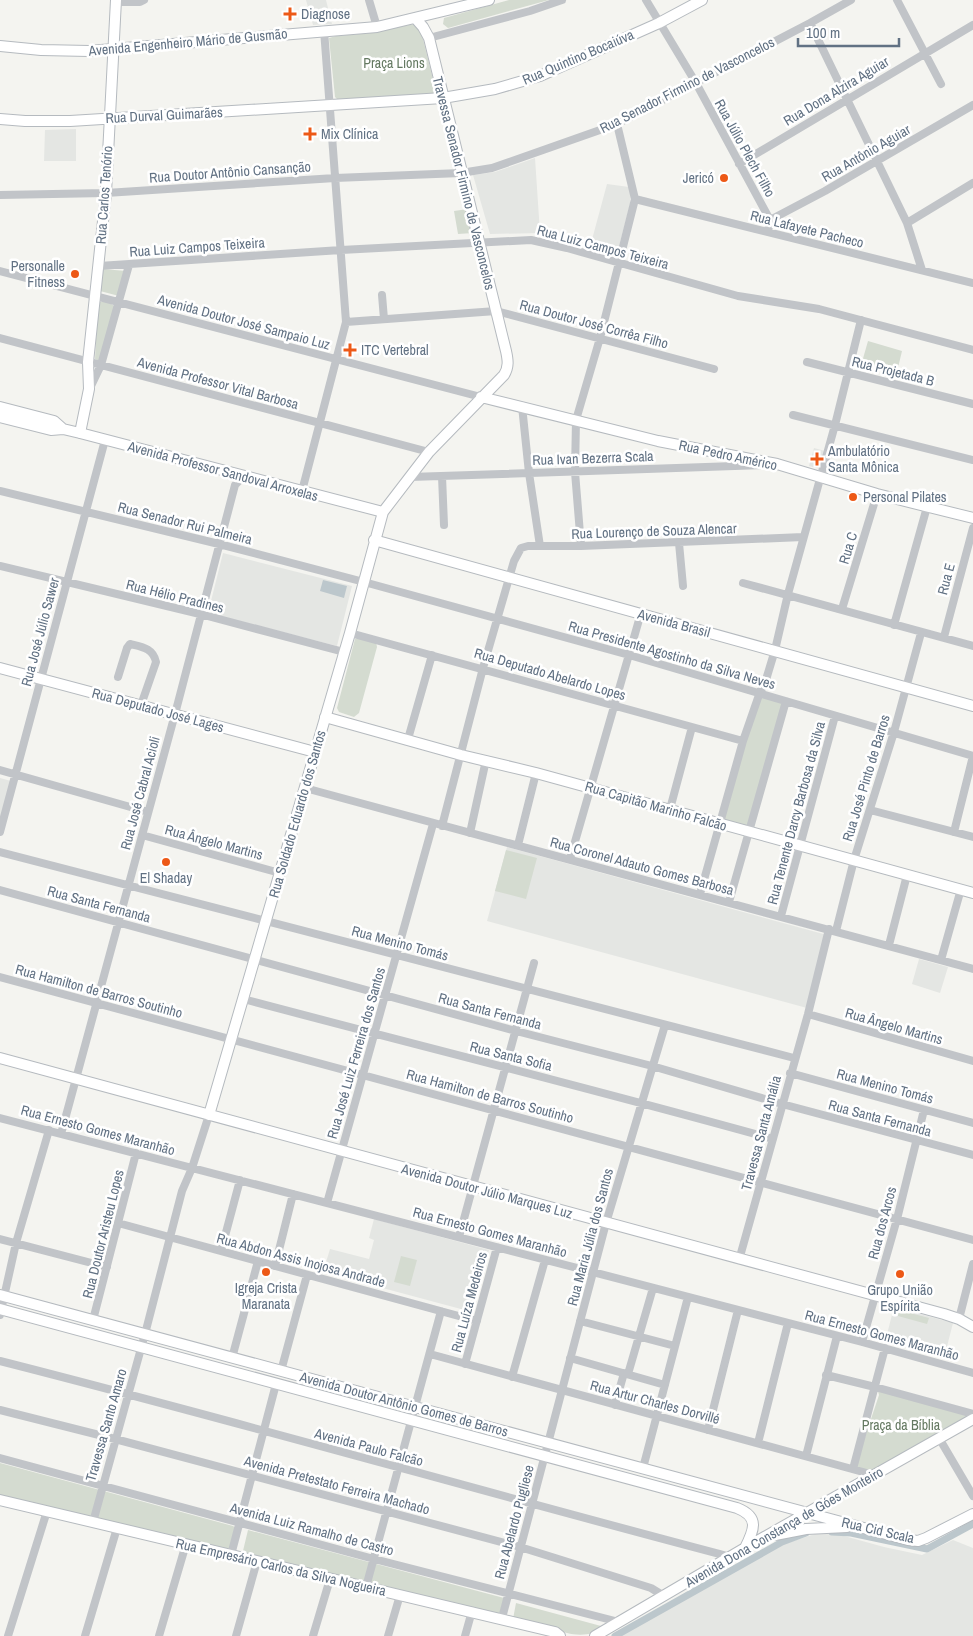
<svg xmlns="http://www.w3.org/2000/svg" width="973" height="1636" font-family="'Archivo Narrow',sans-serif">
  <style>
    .built { fill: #e4e6e3 }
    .green { fill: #d4dbd0 }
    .water { fill: #bcc7cc }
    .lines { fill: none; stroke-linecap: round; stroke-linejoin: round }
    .canal { stroke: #bcc7cc; stroke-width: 7 }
    .secondary-casing { stroke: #b5babf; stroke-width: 12 }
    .street { stroke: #c1c4c8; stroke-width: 8 }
    .secondary { stroke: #fff; stroke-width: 10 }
    .poi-dot { fill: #ed5917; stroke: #fff; stroke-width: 2 }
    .labels { text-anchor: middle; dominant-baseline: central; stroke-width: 5; stroke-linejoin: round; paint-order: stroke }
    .poi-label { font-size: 14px; fill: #617183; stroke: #fff; text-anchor: start }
    .street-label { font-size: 14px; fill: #617183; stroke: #fff }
    .park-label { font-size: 14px; fill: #647961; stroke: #fff }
  </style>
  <rect width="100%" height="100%" fill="#f4f4f0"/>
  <path class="built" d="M306,0h20l6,24 -19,1z
    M76,129v32h-32l1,-31z
    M535,158l5,75 -50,1 -17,-59 22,-3z
    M607,184l22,3 2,6 -1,11 -13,50 -27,-7z
    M814,448l11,3 -5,18 -11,-3z
    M223,553l129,33 -15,60 -129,-33z
    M0,778l11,3 -11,40z
    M507,847l320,88 -20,73 -320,-87z
    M919,959l29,8 -8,26 -28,-9z
    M374,1219l115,31 -17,62 -149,-40 7,-23 39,10 5,-19 -5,-2z
    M894,1307l59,16 -9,35 -59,-16z
    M815,1534h22l47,13 38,8 31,-15 20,8v88h-354l165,-92z"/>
  <path class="green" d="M509,0h40l-101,28 -5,-4 1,-6z
    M414,24l6,3 16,64 -5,5 -94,3 -2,-2 -6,-59 7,-2 34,-3z
    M468,209l5,24 -15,1 -4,-23z
    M103,269l23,2 -7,25 -19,-5z
    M100,302h8l8,5 -17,54 -4,-2 3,-56z
    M868,341l34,10 -5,21 -35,-10z
    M360,638l16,4 1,5 -18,66 -5,4 -15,-5 -2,-4 18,-69z
    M760,692l26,9 -36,130 -30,-7z
    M506,850l31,8 -11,41 -31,-8z
    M401,1256l16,4 -7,26 -16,-4z
    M899,1310l30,8 -2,6 -29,-8z
    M877,1388l96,26 -107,66 -12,-10 25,-75z
    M0,1463l233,63 4,3 -6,23 -231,-55z
    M248,1530l256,68 -5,18 -257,-61z
    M516,1603l85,23 3,3c-10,6 -26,7 -37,4l-54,-14z"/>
  <path class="water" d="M323,580l24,6 -3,12 -24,-7z"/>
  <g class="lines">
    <path class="canal" d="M832,1532l19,1 76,16 46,-25
      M615,1636l167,-94 24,-9"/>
    <defs>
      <path id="secondary" d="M0,46l41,4 48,1 288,-24 112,-27
        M0,119l25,2h45l373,-23 52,-9 45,-13 119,-53 43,-23
        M481,397l177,44 119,23 100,30 96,24
        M0,407l54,14 9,8
        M0,417l51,13 12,-1 17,4 303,79
        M80,433l9,-44 -1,-27 18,-169 10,-193
        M374,540l599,166
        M0,668l315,84
        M325,717l136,38 75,18 437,120
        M0,1058l944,256 15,5 14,8
        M209,1115l141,-482 33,-121 46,-60 75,-77c5,-8 4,-15 2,-24l-77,-313 -6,-11 -7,-8
        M0,1295l908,245 10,1 8,-3 47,-24
        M0,1309l737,199c23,9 17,22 8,40
        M0,1500l555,132 5,4
        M775,1535l31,-6 41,-2
        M595,1636l150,-88 228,-129"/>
    </defs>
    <use href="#secondary" class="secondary-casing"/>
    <path class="street" d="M115,0l1,2h24l4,-2
      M369,0l8,27
      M646,0l50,83 74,137 -2,12
      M897,0l44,84
      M810,23l97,200 15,47
      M429,38l101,-27 32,-11
      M739,164l234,-139
      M0,195l106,-2 229,-15 126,-5 31,-5 125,-44 193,-101 41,-23
      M635,199l338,84
      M770,220l55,-29 148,-86
      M907,223l66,-40
      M99,266l242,-16 190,-10 36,8 171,48 81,13 154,41
      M0,271l481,126
      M382,295l2,24
      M346,322l150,-11 218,58
      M0,338l429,114
      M807,362l166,42
      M90,388l11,-23 28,-100
      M522,406l7,67 11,73
      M793,415l180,45
      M442,476l2,49
      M410,477l357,-12
      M0,491l219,53 145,38 265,73 344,101
      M302,491l44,-169 -22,-292
      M679,543l4,43
      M581,546l-6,-74 1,-52 24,-82 35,-139 -18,-75
      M0,566l200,48 144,38
      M743,583l230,63
      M842,609l35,-115
      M894,625l33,-118
      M350,633l393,108
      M944,637l29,-109
      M118,677l9,-29 3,-4c12,3 23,4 26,18l-15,43
      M408,739l24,-84
      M0,770l148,42
      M305,788l668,181
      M670,809l22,-82
      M870,810l103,27
      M442,826l41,-158 31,-107 7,-13 7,-2h53l222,-9
      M0,832l105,-392
      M954,832l19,-76
      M470,833l16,-73
      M142,835l138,38
      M518,845l18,-72
      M0,852l794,206
      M570,859l71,-246
      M0,890l516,141 136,35 130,38 191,51
      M700,894l43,-153 17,-49 5,-9 10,-33 13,-56 47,-169 26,-105
      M729,902l57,-201
      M781,916l54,-200
      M836,931l18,-71 40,-128 27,-99
      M889,945l18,-70
      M941,960l20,-71
      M0,977l973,263
      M243,999c177,47 354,91 530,140
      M808,1014l165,47
      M790,1073l183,50
      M0,1118l862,224 111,31
      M61,1134l114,-420 60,-229 7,-7 6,-1
      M327,1203l106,-379
      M118,1223l359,98
      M459,1237l75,-274
      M0,1239l107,28
      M221,1251l19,-71
      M739,1260l69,-246 21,-85
      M275,1266l18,-72
      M0,1315l16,-72 33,-113
      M959,1319l14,-55
      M93,1320l43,-167
      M580,1321l95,25
      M862,1342l35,-123 27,-109
      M430,1354l444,121
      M232,1358l26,-97
      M570,1358l95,27
      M0,1361c244,62 487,132 731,196
      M465,1364l32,-117
      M281,1371l26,-96
      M628,1374l25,-86
      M826,1375l49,12 98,27
      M512,1377l33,-117
      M615,1405l9,-32
      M0,1410l115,29 405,108 131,41 13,8
      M708,1430l30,-120
      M939,1438l34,58
      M758,1443l30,-120
      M806,1456l31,-120
      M0,1458l374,101 245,63
      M643,1468l45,-171
      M853,1469l32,-121
      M93,1522l52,-188 37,-143 10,-23 17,-53
      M231,1555l45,-171
      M366,1587l75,-276
      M502,1618l104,-395 59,-198
      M8,1636l39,-125
      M85,1636l32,-108
      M159,1636l27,-92
      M236,1636l21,-75
      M313,1636l17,-57
      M388,1636l12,-41
      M465,1636l7,-25"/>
    <use href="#secondary" class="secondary"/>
  </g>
  <g class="poi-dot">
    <path d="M287.5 6.5h5v5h5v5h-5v5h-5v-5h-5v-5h5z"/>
    <path d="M307.5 126.5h5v5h5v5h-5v5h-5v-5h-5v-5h5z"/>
    <circle cx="724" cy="178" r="5"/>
    <circle cx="75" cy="274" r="5"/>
    <path d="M347.5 342.5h5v5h5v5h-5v5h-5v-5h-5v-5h5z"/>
    <path d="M814.5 451.5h5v5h5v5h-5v5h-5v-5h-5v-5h5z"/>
    <circle cx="853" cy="497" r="5"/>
    <circle cx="166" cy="862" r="5"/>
    <circle cx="266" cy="1272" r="5"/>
    <circle cx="900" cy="1274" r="5"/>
  </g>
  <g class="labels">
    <g class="poi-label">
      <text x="301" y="14">Diagnose</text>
      <text x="321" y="134">Mix Clínica</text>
      <text x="714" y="178" text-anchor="end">Jericó</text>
      <text x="65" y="266" text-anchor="end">Personalle<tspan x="65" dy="16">Fitness</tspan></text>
      <text x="361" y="350">ITC Vertebral</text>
      <text x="828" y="451">Ambulatório<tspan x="828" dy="16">Santa Mônica</tspan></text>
      <text x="863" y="497">Personal Pilates</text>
      <text x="166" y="878" text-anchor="middle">El Shaday</text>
      <text x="266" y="1288" text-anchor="middle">Igreja Crista<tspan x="266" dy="16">Maranata</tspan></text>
      <text x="900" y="1290" text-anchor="middle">Grupo União<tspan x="900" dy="16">Espírita</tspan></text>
    </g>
    <g class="street-label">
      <text transform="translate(188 42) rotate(-5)">Avenida Engenheiro Mário de Gusmão</text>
      <text transform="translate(578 57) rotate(-23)">Rua Quintino Bocaiúva</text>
      <text transform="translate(687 85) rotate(-27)">Rua Senador Firmino de Vasconcelos</text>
      <text transform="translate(836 91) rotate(-31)">Rua Dona Alzira Aguiar</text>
      <text transform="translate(164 115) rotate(-3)">Rua Durval Guimarães</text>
      <text transform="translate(745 148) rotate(61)">Rua Júlio Plech Filho</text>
      <text transform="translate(866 153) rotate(-30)">Rua Antônio Aguiar</text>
      <text transform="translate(230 172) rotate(-4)">Rua Doutor Antônio Cansanção</text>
      <text transform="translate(464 183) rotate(76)">Travessa Senador Firmino de Vasconcelos</text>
      <text transform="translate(104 195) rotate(-86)">Rua Carlos Tenório</text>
      <text transform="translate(807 229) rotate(14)">Rua Lafayete Pacheco</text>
      <text transform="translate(197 247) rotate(-4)">Rua Luiz Campos Teixeira</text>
      <text transform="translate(603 247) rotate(15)">Rua Luiz Campos Teixeira</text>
      <text transform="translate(244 322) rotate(15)">Avenida Doutor José Sampaio Luz</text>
      <text transform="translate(594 324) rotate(15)">Rua Doutor José Corrêa Filho</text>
      <text transform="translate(893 371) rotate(14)">Rua Projetada B</text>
      <text transform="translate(218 383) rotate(15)">Avenida Professor Vital Barbosa</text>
      <text transform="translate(728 455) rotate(12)">Rua Pedro Américo</text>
      <text transform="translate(593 458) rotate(-2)">Rua Ivan Bezerra Scala</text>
      <text transform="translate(223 471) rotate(15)">Avenida Professor Sandoval Arroxelas</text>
      <text transform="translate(185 523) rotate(14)">Rua Senador Rui Palmeira</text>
      <text transform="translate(654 531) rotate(-2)">Rua Lourenço de Souza Alencar</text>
      <text transform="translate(848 548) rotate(-73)">Rua C</text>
      <text transform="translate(946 579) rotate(-75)">Rua E</text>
      <text transform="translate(175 596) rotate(14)">Rua Hélio Pradines</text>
      <text transform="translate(674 623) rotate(15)">Avenida Brasil</text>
      <text transform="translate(40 632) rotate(-75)">Rua José Júlio Sawer</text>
      <text transform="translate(672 655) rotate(16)">Rua Presidente Agostinho da Silva Neves</text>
      <text transform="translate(550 674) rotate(16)">Rua Deputado Abelardo Lopes</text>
      <text transform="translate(158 710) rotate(15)">Rua Deputado José Lages</text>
      <text transform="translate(866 778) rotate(-73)">Rua José Pinto de Barros</text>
      <text transform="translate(140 793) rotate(-75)">Rua José Cabral Acioli</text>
      <text transform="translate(656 806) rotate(16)">Rua Capitão Marinho Falcão</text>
      <text transform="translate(796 813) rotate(-75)">Rua Tenente Darcy Barbosa da Silva</text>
      <text transform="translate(297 814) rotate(-74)">Rua Soldado Eduardo dos Santos</text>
      <text transform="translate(214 842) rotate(15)">Rua Ângelo Martins</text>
      <text transform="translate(642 866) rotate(15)">Rua Coronel Adauto Gomes Barbosa</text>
      <text transform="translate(99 904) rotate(15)">Rua Santa Fernanda</text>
      <text transform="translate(400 943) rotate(15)">Rua Menino Tomás</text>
      <text transform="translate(99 991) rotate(15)">Rua Hamilton de Barros Soutinho</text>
      <text transform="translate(490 1011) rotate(15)">Rua Santa Fernanda</text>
      <text transform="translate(894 1026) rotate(16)">Rua Ângelo Martins</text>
      <text transform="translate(356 1053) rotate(-74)">Rua José Luiz Ferreira dos Santos</text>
      <text transform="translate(511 1056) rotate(14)">Rua Santa Sofia</text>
      <text transform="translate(885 1086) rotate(15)">Rua Menino Tomás</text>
      <text transform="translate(490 1096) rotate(15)">Rua Hamilton de Barros Soutinho</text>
      <text transform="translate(880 1118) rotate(15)">Rua Santa Fernanda</text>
      <text transform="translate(98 1130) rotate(15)">Rua Ernesto Gomes Maranhão</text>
      <text transform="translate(761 1133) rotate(-75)">Travessa Santa Amália</text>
      <text transform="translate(487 1191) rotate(15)">Avenida Doutor Júlio Marques Luz</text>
      <text transform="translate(882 1223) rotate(-75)">Rua dos Arcos</text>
      <text transform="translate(490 1232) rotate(15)">Rua Ernesto Gomes Maranhão</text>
      <text transform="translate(103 1234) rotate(-76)">Rua Doutor Aristeu Lopes</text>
      <text transform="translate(590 1237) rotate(-75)">Rua Maria Júlia dos Santos</text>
      <text transform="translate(301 1260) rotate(15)">Rua Abdon Assis Inojosa Andrade</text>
      <text transform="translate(469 1302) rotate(-75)">Rua Luíza Medeiros</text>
      <text transform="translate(882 1335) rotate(15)">Rua Ernesto Gomes Maranhão</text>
      <text transform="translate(655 1402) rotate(15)">Rua Artur Charles Dorvillé</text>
      <text transform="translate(404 1404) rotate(15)">Avenida Doutor Antônio Gomes de Barros</text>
      <text transform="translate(106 1425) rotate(-74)">Travessa Santo Amaro</text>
      <text transform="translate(369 1447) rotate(15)">Avenida Paulo Falcão</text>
      <text transform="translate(337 1485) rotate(15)">Avenida Pretestato Ferreira Machado</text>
      <text transform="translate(514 1522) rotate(-75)">Rua Abelardo Pugliese</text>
      <text transform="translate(784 1527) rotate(-30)">Avenida Dona Constança de Góes Monteiro</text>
      <text transform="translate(312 1529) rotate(15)">Avenida Luiz Ramalho de Castro</text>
      <text transform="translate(878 1530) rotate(13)">Rua Cid Scala</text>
      <text transform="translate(281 1567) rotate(13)">Rua Empresário Carlos da Silva Nogueira</text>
    </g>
    <g class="park-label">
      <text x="394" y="63">Praça Lions</text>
      <text x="901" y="1425">Praça da Bíblia</text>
    </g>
  </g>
  <path d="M798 38v8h101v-8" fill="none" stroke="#617183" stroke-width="2.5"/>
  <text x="806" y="38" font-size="15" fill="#617183" stroke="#ffffff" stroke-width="4" paint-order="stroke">100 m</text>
</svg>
